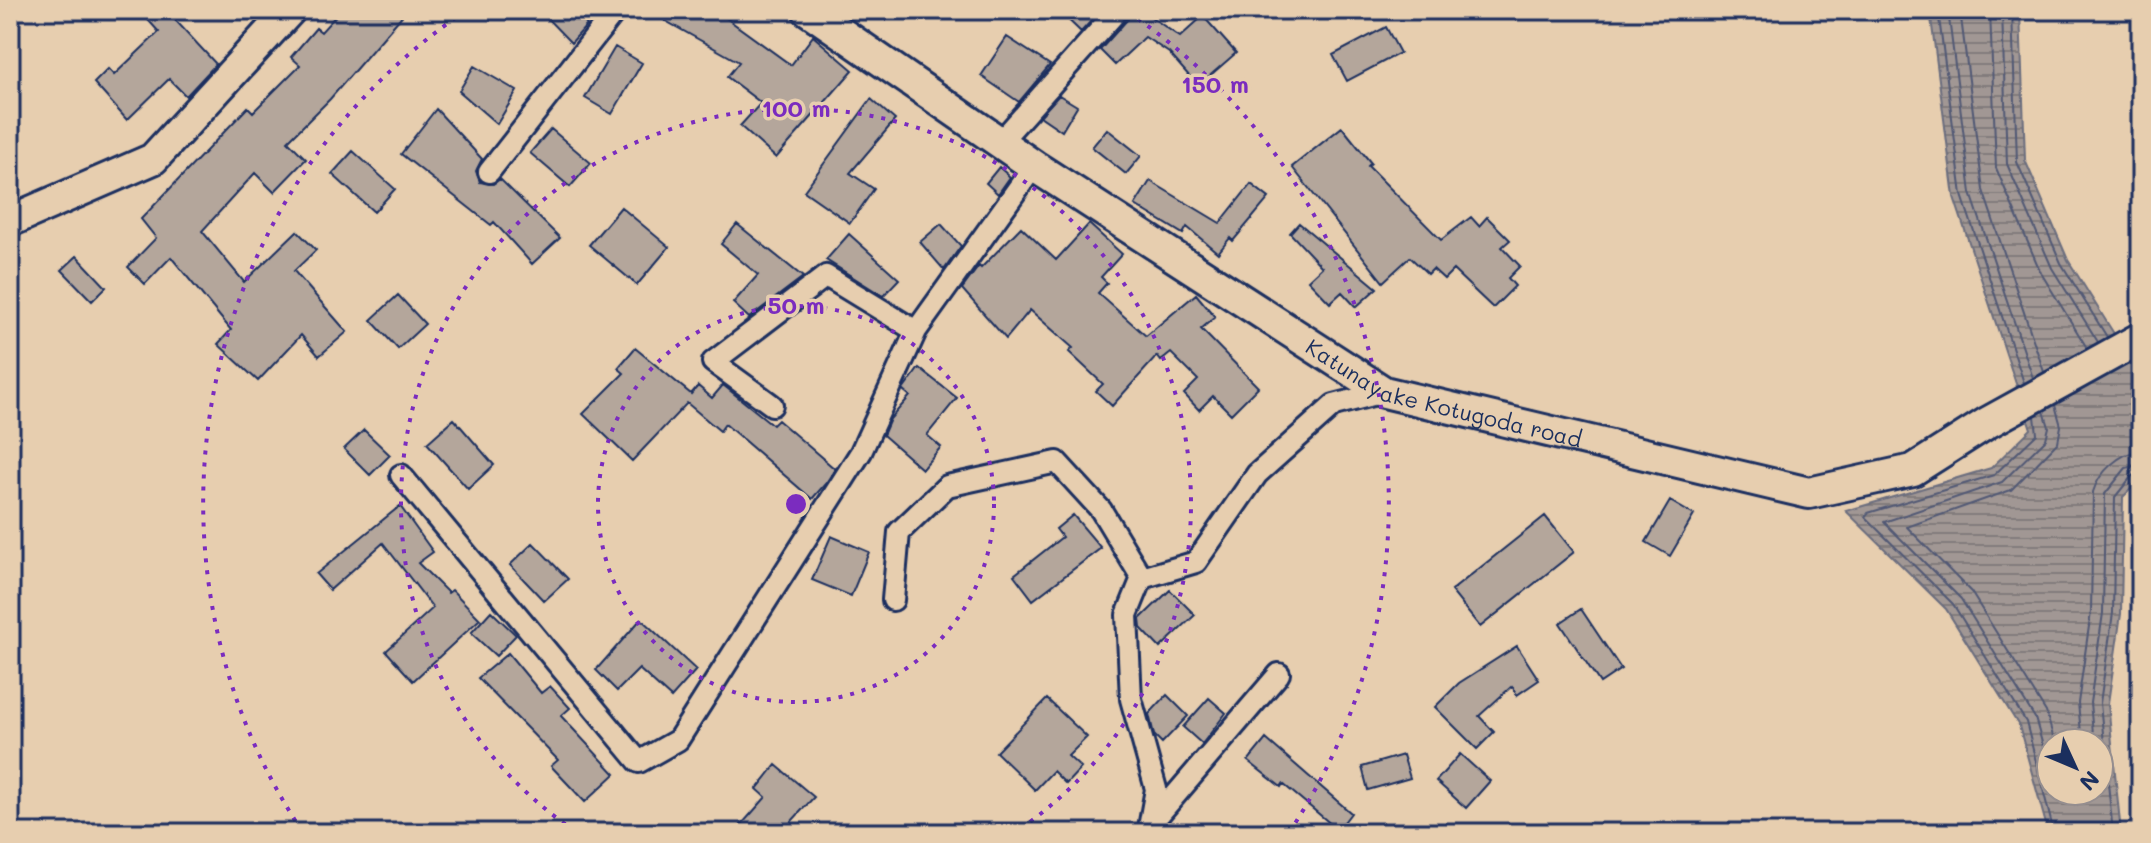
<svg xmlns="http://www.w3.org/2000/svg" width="2151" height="843" font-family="Mali,sans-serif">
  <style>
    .water { fill: url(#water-rules); stroke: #6b6d7e; stroke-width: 2; fill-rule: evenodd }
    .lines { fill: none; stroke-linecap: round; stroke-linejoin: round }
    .shore { stroke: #515974; stroke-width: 2 }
    .building { fill: #b4a69b; stroke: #1b2f5e; stroke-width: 2 }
    .minor-casing { stroke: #1b2f5e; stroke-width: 26 }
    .secondary-casing { stroke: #1b2f5e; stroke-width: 36 }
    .minor { stroke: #e7ceaf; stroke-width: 20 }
    .secondary { stroke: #e7ceaf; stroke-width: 30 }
    .ring { fill: none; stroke: #7b2cbf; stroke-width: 4; stroke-dasharray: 4 8 }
    .labels { text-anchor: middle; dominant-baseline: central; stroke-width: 7; stroke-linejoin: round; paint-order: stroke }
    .street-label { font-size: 22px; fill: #1b2f5e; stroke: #e7ceaf }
    .centre { fill: #7b2cbf; stroke: #e7ceaf; stroke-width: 4 }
    .ring-label { font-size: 24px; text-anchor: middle; font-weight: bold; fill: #7b2cbf; stroke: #e7ceaf; stroke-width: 7; stroke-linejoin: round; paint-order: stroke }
  </style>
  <defs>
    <pattern id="water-rules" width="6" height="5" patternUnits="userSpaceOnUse" patternTransform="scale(2)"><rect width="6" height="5" fill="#a19794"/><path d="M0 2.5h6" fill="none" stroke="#827c7c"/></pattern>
  </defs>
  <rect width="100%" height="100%" fill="#e7ceaf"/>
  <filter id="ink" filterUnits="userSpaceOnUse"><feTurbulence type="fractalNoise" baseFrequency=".0125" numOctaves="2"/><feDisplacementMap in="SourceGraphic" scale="16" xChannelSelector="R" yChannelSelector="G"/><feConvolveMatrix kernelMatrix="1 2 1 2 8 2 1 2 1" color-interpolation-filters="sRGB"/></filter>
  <g filter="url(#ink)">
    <path class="water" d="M1930,10h90l5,150 43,100 73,117v102l-18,18 -2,117 -13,89 13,130h-77l3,-5 -28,-102 -73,-117 -100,-98 145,-43 40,-39 -77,-232zM2051,743h48v48h-48z"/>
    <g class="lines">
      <path class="shore" d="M1938,10l24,185 62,188
        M1948,10l23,183 62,185
        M1960,10l23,180 61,182
        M1990,10l6,158 45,105 46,75
        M2002,10l5,154 45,104 46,74
        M2012,10l5,152 44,101 46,74
        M2055,405l6,21 -3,16 -47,48 -104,37 64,65 75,120 9,31
        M2044,411l5,16 -3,12 -44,43 -118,40 77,77 74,119 16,56
        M2035,416l2,18 -43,41 -126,38 -3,4 88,87 73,118 28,111
        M2082,743l-4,-40 13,-91 2,-120c6,-20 27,-40 48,-41
        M2094,743l-4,-40 13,-90 2,-119 21,-26 15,-4
        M2113,833l-13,-130 13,-90 2,-116 17,-21 9,-2"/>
    </g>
    <path class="building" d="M139,10h27l50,54 -30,32 -17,-17 -42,41 -33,-37 14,-14 6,6 45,-43z
      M341,10h66l-77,89 -42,42 18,18 -32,33 -19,-19 -53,58 42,51 53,-51 19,19 -22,21 53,61 -28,24 -18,-21 -43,46 -40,-37 13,-14 -60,-73 -26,27 -17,-17 28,-29 -15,-19 107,-112 5,5 47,-47 -9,-8 25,-29 5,4z
      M539,10h34l14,15 -16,18z
      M646,10h69l76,55 22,-29 40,34 -77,88 -36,-32 21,-23 -34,-26 12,-15z
      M1058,10h43l-20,22z
      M1131,10h10l39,27 23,-21 33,37 -38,33 -29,-33 -24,-16 -30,28 -15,-15 28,-31z
      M1386,27l14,26 -53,28 -14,-26z
      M1007,37l43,28 -31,37 -38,-26z
      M615,47l27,16 -30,51 -27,-16z
      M474,66l43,25 -20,33 -38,-33z
      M1059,95l18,11 -15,25 -22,-15z
      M871,99l24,21 -45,53 24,16 -24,34 -46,-32z
      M436,109l46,50 -6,12 4,11 13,2 7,-5 60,59 -28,26 -38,-42 -3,3 -90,-71z
      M1342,127l29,36 -3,3 73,74 30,-23 8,9 8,-9 23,23 -8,7 18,19 -12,12 7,8 -22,22 -40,-38 -9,9 -11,-10 -5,5 -18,-17 -27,25 -91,-115z
      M551,129l40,34 -21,24 -40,-34z
      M1107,129l34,27 -15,18 -34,-27z
      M353,151l42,38 -21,23 -42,-38z
      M999,167l11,10 -12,17 -12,-11z
      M1150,181l70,42 31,-39 18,14 -36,43 -3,-3 -12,15 -31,-26 -4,7 -48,-29z
      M621,207l48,40 -32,38 -48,-40z
      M1299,223l78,65 -21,19 -14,-15 -12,11 -22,-23 14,-13 -32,-34z
      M737,224l66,53 -54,41 -16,-15 25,-28 -37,-31z
      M941,224l20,22 -17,24 -24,-28z
      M1089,224l33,30 -21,23 6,6 -9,10 48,43 50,-42 19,23 -14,12 57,58 -27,27 -18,-18 -14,14 -15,-16 14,-14 -27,-27 -10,8 -4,-5 -45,50 -16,-15 7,-7 -34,-32 4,-4 -43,-38 -24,29 -44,-50 17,-23 2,2 40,-41 35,33z
      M849,234l50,45 -16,17 -57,-36z
      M77,256l29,31 -14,14 -30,-31z
      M398,295l27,29 -27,25 -27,-29z
      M635,348l56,46 7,-8 14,12 11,-13 50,40 5,-5 57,49 -9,14 -14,16 -87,-75 -5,7 -33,-28 -55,58 -49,-47 41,-41 -6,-5z
      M919,368l38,30 -30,37 14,12 -19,22 -39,-34 7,-16 20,-23 -7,-6z
      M454,419l40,46 -26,24 -41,-46z
      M364,430l26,25 -20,20 -26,-26z
      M1670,501l24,14 -24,41 -24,-14z
      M400,506l33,46 -15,11 30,30 4,-3 28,29 -67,62 -27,-30 47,-43 -50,-65 -53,47 -14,-16z
      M1073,515l28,33 -68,52 -19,-25 48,-38 -6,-8z
      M1545,516l29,36 -94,75 -29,-36z
      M831,536l38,16 -18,44 -39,-16z
      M533,543l35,36 -24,22 -34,-36z
      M1170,590l25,25 -35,33 -19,-20 -1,-9z
      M1581,609l40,60 -21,14 -40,-60z
      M491,611l25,24 -20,21 -25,-23z
      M641,619l55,51 -25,28 -32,-29 -22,22 -21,-21z
      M1517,646l22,34 -22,15 -5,-9 -33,30 15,16 -17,17 -42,-42 24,-24z
      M508,653l33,40 9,-7 20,22 -9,8 54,58 -30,28 -34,-36 7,-6 -80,-82z
      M1167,695l21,21 -26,27 -8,-8 -5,-21z
      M1209,698l17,15 -24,31 -19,-17z
      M1047,699l40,38 -19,19 13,12 -15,16 -13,-13 -18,19 -39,-38z
      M1266,739l85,74 -13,17 -55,-46 -2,3 -33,-26z
      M1460,754l30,27 -24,27 -30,-27z
      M1403,755l7,23 -42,12 -6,-23z
      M776,765l38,32 -33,36h-47l32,-36 -9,-8z"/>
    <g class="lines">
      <defs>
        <path id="minor" d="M1000,142l118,-132
          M489,172l127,-162
          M772,405l-59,-43 113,-86 90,55 118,-165
          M401,475l238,287 39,-22 183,-288 55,-121
          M893,600l6,-68 48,-46 110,-24 44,48 41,68
          M1149,826l130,-152
          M1148,833l8,-44 -25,-90 -4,-84 15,-37 54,-16 61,-88 77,-69 50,-13"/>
        <g id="secondary">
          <path id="s1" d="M808,10l226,156 350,226 425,101 104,-23 74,-47 154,-85"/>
          <path d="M10,221l143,-62 137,-149"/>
        </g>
      </defs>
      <use href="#minor" class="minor-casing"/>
      <use href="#secondary" class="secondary-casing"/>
      <use href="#minor" class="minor"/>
      <use href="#secondary" class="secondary"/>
    </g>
  </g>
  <g class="ring">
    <circle cx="796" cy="504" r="198"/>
    <path d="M575 831A395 395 0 1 1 1017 831"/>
    <path d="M302 831A593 593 0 0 1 464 12M1128 12A593 593 0 0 1 1290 831"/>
  </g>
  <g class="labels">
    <g class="street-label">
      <text stroke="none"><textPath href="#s1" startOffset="748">Katunayake Kotugoda road</textPath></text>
    </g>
  </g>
  <circle cx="796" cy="504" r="12" class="centre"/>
  <g class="ring-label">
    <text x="1215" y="93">150 m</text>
    <text x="796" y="117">100 m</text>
    <text x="796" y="314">50 m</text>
  </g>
  <rect width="2151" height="843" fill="none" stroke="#e7ceaf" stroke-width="40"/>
  <rect x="20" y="20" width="2111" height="803" fill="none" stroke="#1b2f5e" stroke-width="3" filter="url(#ink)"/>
  <g transform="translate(2075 767) rotate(134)"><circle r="38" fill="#e7ceaf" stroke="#958e8f" stroke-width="2"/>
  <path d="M0-6L14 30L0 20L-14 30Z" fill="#1b2f5e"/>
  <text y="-12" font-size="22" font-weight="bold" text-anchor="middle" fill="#1b2f5e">N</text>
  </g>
</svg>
